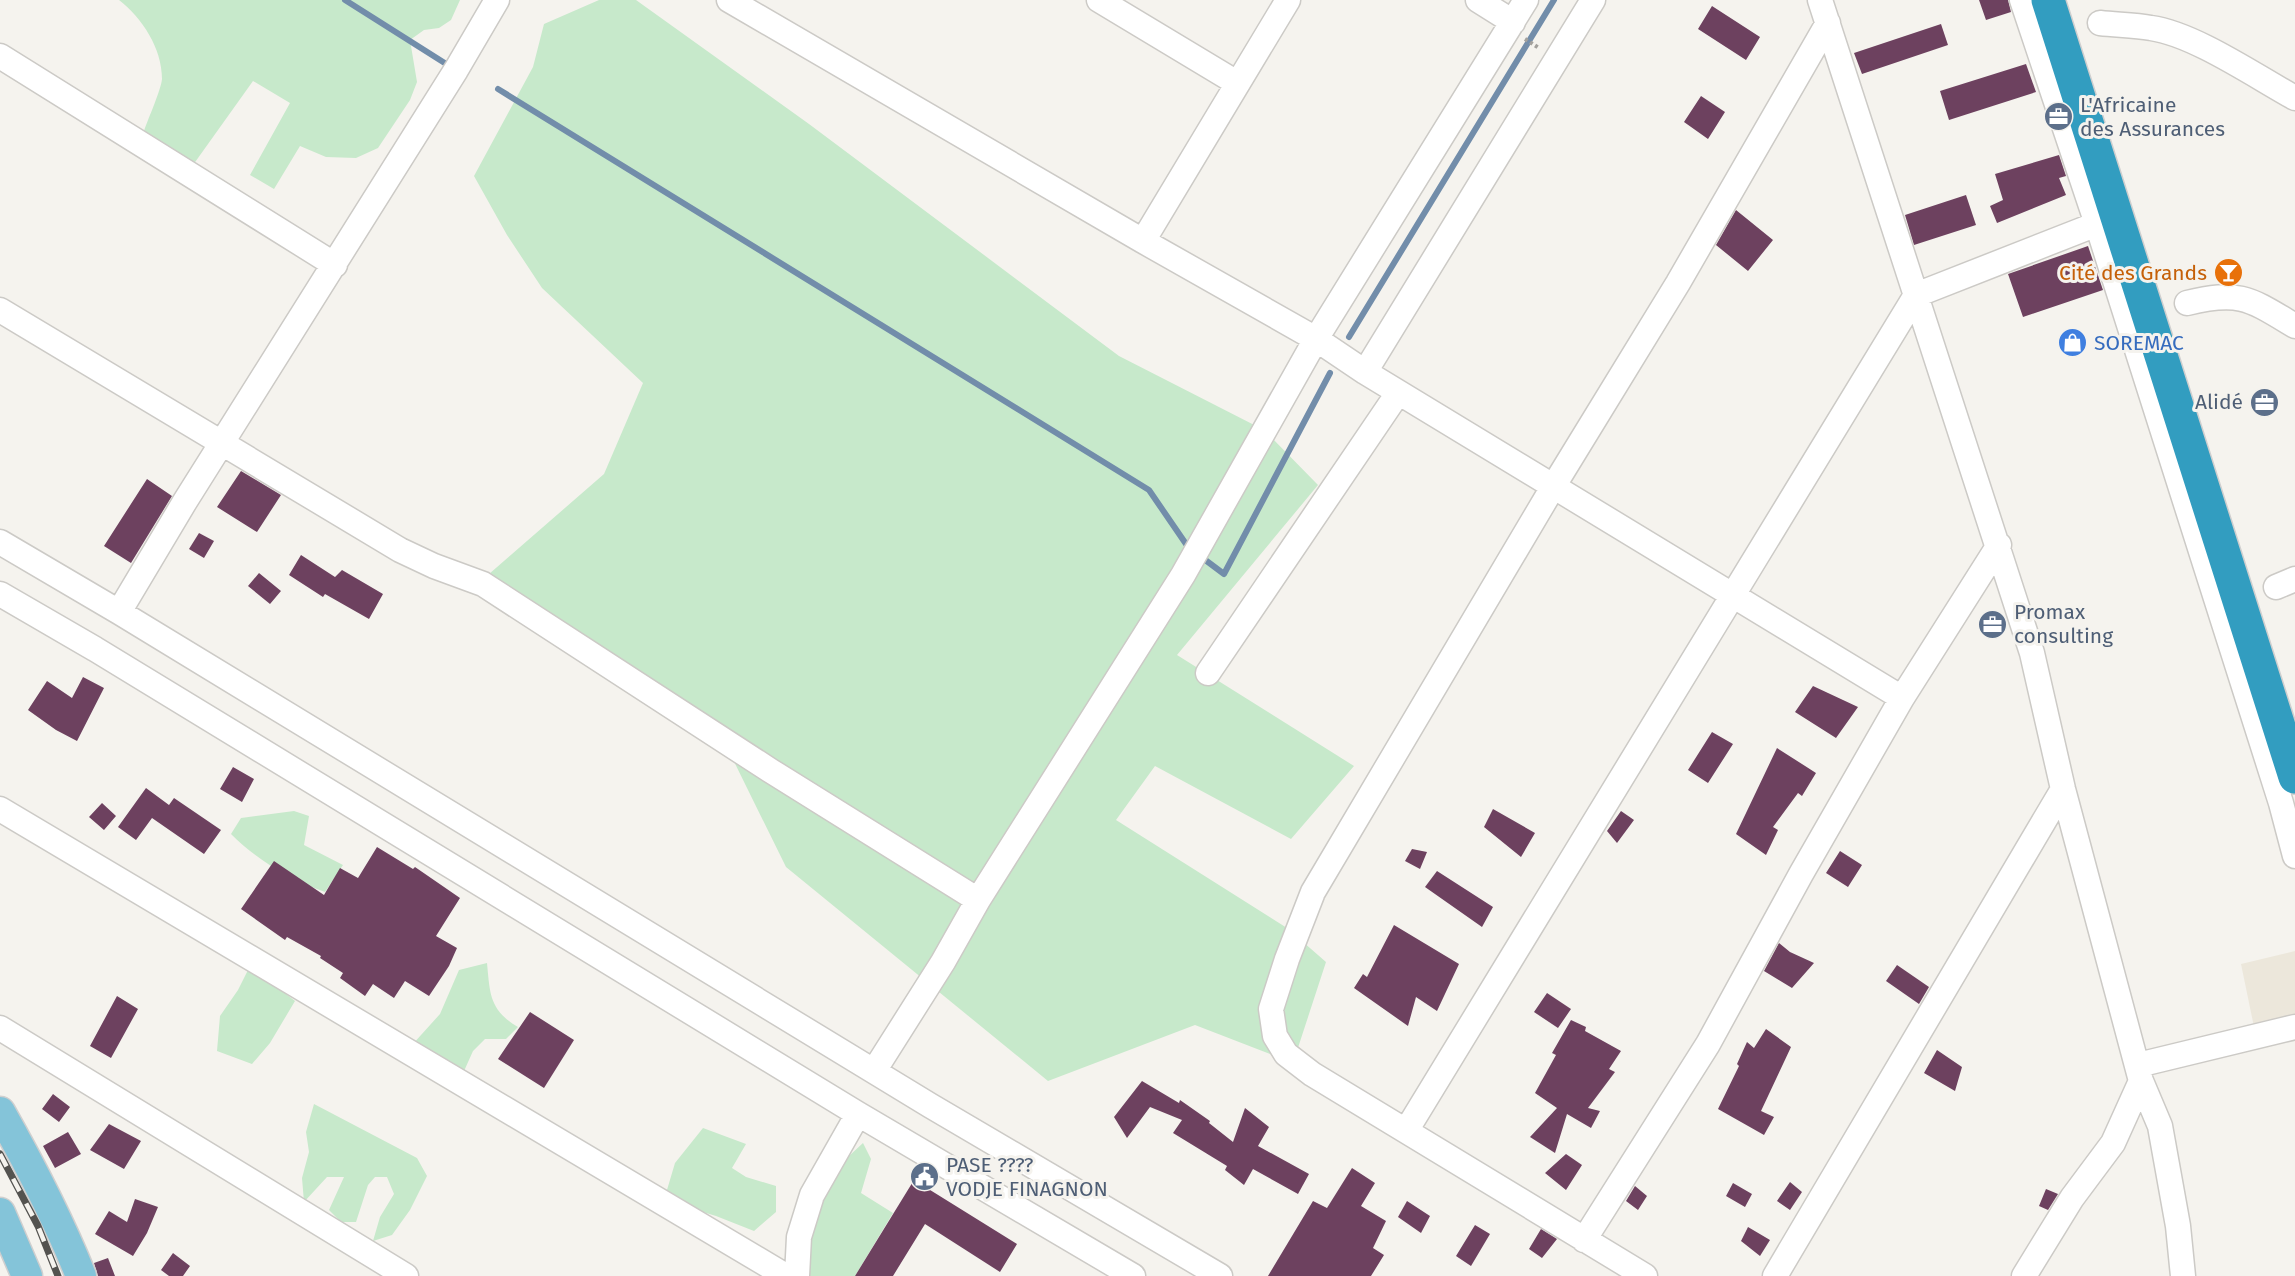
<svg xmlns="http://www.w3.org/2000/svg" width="2295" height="1276" font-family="'Fira Sans',sans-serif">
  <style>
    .built { fill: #ece7db }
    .green { fill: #c7e9cb }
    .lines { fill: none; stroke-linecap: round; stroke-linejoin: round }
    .stream { stroke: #728daa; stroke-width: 6 }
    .building { fill: #6d415f }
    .minor-casing { stroke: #cccac6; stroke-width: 27 }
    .major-casing { stroke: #cfcfcf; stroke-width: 33 }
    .highway-casing { stroke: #cfcfcf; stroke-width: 36 }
    .path { stroke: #a3a19d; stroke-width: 4; stroke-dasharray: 3 3; stroke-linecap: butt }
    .minor { stroke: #fff; stroke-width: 24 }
    .major { stroke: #84c4d9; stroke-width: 30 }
    .highway { stroke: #329dc0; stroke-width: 33 }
    .rail-casing { stroke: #545350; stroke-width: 7 }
    .rail { stroke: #f5f3ee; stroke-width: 4.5; stroke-dasharray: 14; stroke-linecap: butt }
    .labels { text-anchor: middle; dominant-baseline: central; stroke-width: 6; stroke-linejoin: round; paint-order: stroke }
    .service-label { font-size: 21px; fill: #4e5e75; stroke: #f5f3ee; text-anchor: start }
    .food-label { font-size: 21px; fill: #c56008; stroke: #f5f3ee; text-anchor: end }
    .shop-label { font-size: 21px; fill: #366cbe; stroke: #f5f3ee; text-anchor: start }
  </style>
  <rect width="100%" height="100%" fill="#f5f3ee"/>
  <path class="built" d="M2295,951v66l-41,10 -13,-63z"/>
  <path class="green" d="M119,0h341l-9,20 -12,8 -15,2 -14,10 7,42 -7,18 -32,48 -22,10 -30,-1 -26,-11 -26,43 -24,-14 40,-72 -37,-22 -60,84 -49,-34c4,-12 17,-41 18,-52 0,-31 -20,-61 -43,-79z
    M599,0h37l173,124 310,232 145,74 54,55 -141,170 177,111 -63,73 -136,-73 -39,54 171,108 39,34 -33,101 -98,-38 -147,56 -262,-214 -71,-144 -234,-142 123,-107 39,-91 -101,-95 -35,-53 -33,-59 59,-109 11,-43z
    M294,811l15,5 -5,29 39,20 -18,27c-34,-12 -68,-32 -94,-58l10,-16z
    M487,963c3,30 2,47 31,64l-12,12h-21l-12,12 -13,29 -48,-35 28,-31 19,-44z
    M250,966l45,35 -25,42 -18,21 -35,-13 3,-35 18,-26z
    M314,1104l103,54 10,18 -17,34 -18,25 -19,6 7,-24 14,-23 -7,-17h-12l-7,8 -12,37h-15l-12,-12 15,-33h-17l-23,25 -2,-24 7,-26 -3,-20z
    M703,1128l43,16 -14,24 14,9 30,9v26l-22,19 -38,-15 -52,-16 11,-37z
    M863,1143l8,16 -10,34 32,20 -38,63h-55l-1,-31 36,-76z"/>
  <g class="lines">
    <path class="stream" d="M345,0l106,67
      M498,89l651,401 37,54 6,5
      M1349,337l205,-337
      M1200,556l24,18 106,-201"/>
  </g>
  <path class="building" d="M1979,0h29l3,12 -25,8z
    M1712,6l48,31 -14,23 -48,-31z
    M1941,24l7,21 -86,29 -8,-21z
    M2026,64l10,28 -87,28 -9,-29z
    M1701,96l24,16 -17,27 -24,-17z
    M2059,155l7,21 -7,2 7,17 -69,28 -7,-17 13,-6 -8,-26z
    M1966,195l10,30 -62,20 -9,-30z
    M1736,210l37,30 -25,31 -32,-26z
    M2088,246l15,44 -80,27 -15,-43z
    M241,471l40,24 -24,37 -40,-25z
    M147,479l25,17 -41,67 -27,-17z
    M199,533l15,8 -10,17 -15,-9z
    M301,555l34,22 7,-7 41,24 -14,25 -44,-25 -2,3 -34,-22z
    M259,573l22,18 -11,13 -22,-18z
    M83,677l21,11 -27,53 -21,-11 -28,-20 19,-29 25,17z
    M1813,686l45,21 -22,31 -41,-26z
    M1712,732l21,12 -25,39 -20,-13z
    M1777,748l39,25 -14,23 -4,-3 -25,34 5,3 -12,25 -30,-21z
    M233,767l21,12 -12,23 -22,-13z
    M146,788l23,17 5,-7 47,32 -17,24 -52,-36 -16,22 -18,-13z
    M102,803l14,13 -12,14 -15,-13z
    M1493,809l42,24 -14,24 -37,-30z
    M1621,811l13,9 -17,23 -10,-12z
    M377,847l36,22 2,-2 45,31 -24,38 21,12 -8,18 -20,30 -24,-15 -11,17 -21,-14 -8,12 -25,-18 3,-5 -23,-15 1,-2 -34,-19 -2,3 -44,-31 33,-48 50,34 16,-27 18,10z
    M1412,849l15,3 -7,17 -15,-8z
    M1840,851l22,14 -14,22 -22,-14z
    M1437,871l56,36 -11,20 -57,-40z
    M1394,925l65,39 -22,47 -21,-14 -8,29 -54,-38 9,-14 4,3z
    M1779,943l11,9 24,11 -22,25 -28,-17z
    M1897,965l32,22 -10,17 -33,-23z
    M1547,993l24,16 -13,19 -24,-16z
    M117,996l21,13 -27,49 -21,-12z
    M530,1012l44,28 -30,48 -46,-29z
    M1571,1020l15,7 -1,4 36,20 -12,18 6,3 -27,36 12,3 -9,17 -24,-14 -12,39 -25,-16 27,-29 -22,-15 21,-38 -4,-2z
    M1766,1029l25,18 -30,64 13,6 -10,18 -46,-26 21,-43 -2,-2 10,-22 7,6z
    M1937,1050l25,17 -7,24 -31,-18z
    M1142,1081l37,22 1,-3 30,21 -1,2 24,19 12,-34 24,19 -11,19 51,28 -11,20 -45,-25 -9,16 -19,-15 2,-4 -54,-33 9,-13 -32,-13 -23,31 -13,-21z
    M53,1094l17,13 -11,15 -17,-13z
    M109,1124l32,17 -17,28 -34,-19z
    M68,1132l13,22 -26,14 -12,-22z
    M1566,1154l16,11 -16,25 -21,-17z
    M1352,1168l23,15 -14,23 25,15 -13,27 11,7 -13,21h-103l45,-75 14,7z
    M914,1180l103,64 -17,28 -75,-48 -32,52h-38z
    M1790,1182l12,10 -12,18 -13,-9z
    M1733,1183l19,11 -7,13 -19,-11z
    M1635,1186l12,10 -9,14 -12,-9z
    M2046,1189l12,5 -10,16 -9,-4z
    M135,1199l23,8 -11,26 -14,23 -38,-22 14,-23 18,11z
    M1407,1201l23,15 -9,17 -23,-16z
    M1475,1225l15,9 -19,32 -15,-10z
    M1748,1227l22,13 -10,16 -19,-15z
    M1541,1229l16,10 -15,19 -13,-9z
    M173,1253l17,13 -7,10h-14l-8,-6z
    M108,1258l7,18h-17l-4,-13z"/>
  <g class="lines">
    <defs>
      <path id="minor" d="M729,0l414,241 173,98 49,33 537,326
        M1099,0l138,83
        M1478,0l35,22
        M1820,0l212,653 31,136 78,292 19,45 18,100 5,50
        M2022,0l75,224 184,579 14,53
        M2100,23c17,2 34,2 51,5 43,6 104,48 144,70
        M0,56l335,209
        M1143,241l145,-241
        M2187,303c53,-13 63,-4 108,23
        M0,310l400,240 34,16 49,18 288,187 207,129 -35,62 -69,109
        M1365,372l228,-372
        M0,542l119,70 812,494 289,170
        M2276,587l19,-8
        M0,594l95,55 763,465 275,162
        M119,612l65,-109 272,-433 41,-70
        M1208,673l190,-280
        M0,809l786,467
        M978,900l205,-325 133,-236 210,-339
        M0,1028l406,248
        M2138,1065l157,-38
        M1406,1131l510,-836 181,-71
        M1584,1240l124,-196 93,-170 101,-176 97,-153
        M797,1276l2,-39 13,-42 46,-81
        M1645,1276l-333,-202 -26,-20 -11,-18 -4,-27 16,-50 26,-67 240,-405 125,-204 150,-260
        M1775,1276l288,-487
        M2024,1276l48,-78 41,-55 28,-62"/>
      <path id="major" d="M0,1112c30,53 58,107 81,164
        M0,1213l27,63"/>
      <path id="highway" d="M2048,0l247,777"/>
    </defs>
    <use href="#minor" class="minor-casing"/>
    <use href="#major" class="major-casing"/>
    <use href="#highway" class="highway-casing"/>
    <path class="path" d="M1525,39l14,9"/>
    <use href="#minor" class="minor"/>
    <use href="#major" class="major"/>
    <use href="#highway" class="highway"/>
    <defs>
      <path id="rail" d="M0,1154l38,72 20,50"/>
    </defs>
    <use href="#rail" class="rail-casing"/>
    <use href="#rail" class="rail"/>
  </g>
  <defs>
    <symbol id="office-disc" viewBox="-11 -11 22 22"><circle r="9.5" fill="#5c6f8a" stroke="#f5f3ee"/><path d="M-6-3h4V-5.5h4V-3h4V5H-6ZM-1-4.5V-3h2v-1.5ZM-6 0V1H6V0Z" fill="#fff"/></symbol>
    <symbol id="bar-disc" viewBox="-11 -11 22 22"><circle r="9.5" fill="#e8710a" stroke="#f5f3ee"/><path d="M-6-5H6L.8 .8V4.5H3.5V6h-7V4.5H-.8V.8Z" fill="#fff"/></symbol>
    <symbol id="shop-disc" viewBox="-11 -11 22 22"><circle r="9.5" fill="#3f7fe0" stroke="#f5f3ee"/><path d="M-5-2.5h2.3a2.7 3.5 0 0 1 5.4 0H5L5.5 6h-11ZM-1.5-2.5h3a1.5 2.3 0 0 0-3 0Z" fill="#fff"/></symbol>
    <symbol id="civic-disc" viewBox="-11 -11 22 22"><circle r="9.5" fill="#5c6f8a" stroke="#f5f3ee"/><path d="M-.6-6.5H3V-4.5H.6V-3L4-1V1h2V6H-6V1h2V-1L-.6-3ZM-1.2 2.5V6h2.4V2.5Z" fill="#fff"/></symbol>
  </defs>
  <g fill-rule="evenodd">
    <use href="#office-disc" x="2042" y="100" width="33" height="33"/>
    <use href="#bar-disc" x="2212" y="256" width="33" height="33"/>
    <use href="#shop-disc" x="2056" y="326" width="33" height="33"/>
    <use href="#office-disc" x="2248" y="386" width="33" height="33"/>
    <use href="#office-disc" x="1976" y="608" width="33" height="33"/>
    <use href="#civic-disc" x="908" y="1160" width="33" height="33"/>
  </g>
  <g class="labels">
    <g class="service-label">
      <text x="2080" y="105">L'Africaine<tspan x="2080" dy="24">des Assurances</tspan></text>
      <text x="2243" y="402" text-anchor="end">Alidé</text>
      <text x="2014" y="612">Promax<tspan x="2014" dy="24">consulting</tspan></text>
      <text x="946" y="1165">PASE ????<tspan x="946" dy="24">VODJE FINAGNON</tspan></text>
    </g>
    <g class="food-label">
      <text x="2207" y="273">Cité des Grands</text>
    </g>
    <g class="shop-label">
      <text x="2094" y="343">SOREMAC</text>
    </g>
  </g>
</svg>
